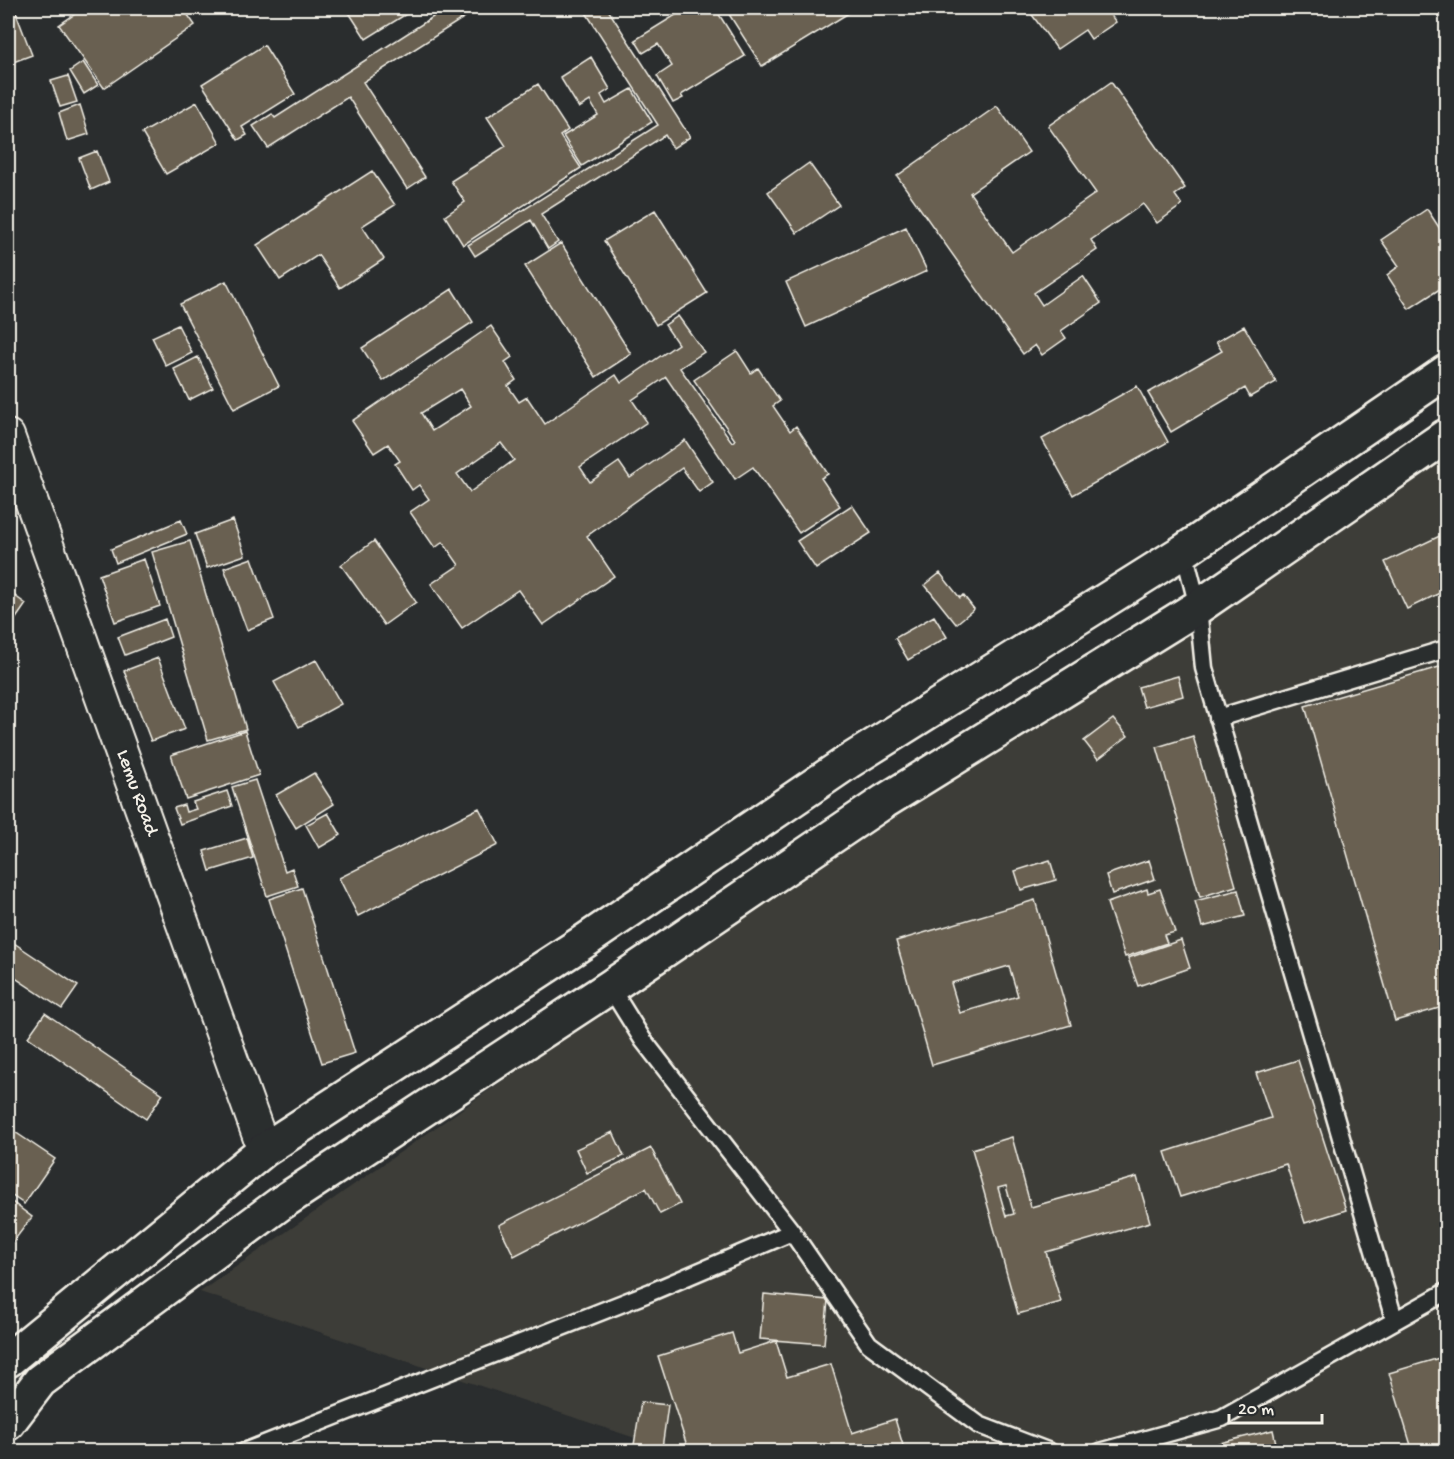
<svg xmlns="http://www.w3.org/2000/svg" width="1454" height="1459" font-family="'Gochi Hand',sans-serif">
  <style>
    .built { fill: #3d3d38 }
    .building { fill: #696151; stroke: #f4f1e8; stroke-width: 1.5; fill-rule: evenodd }
    .lines { fill: none; stroke-linecap: round; stroke-linejoin: round }
    .service-casing { stroke: #f4f1e8; stroke-width: 21 }
    .minor-casing { stroke: #f4f1e8; stroke-width: 36 }
    .tertiary-casing { stroke: #f4f1e8; stroke-width: 38 }
    .service { stroke: #2a2d2e; stroke-width: 16 }
    .minor { stroke: #2a2d2e; stroke-width: 32 }
    .tertiary { stroke: #2a2d2e; stroke-width: 33 }
    .labels { text-anchor: middle; dominant-baseline: central; stroke-width: 4.5; stroke-linejoin: round; paint-order: stroke }
    .street-label { font-size: 20px; fill: #f4f1e8; stroke: #2a2d2e }
  </style>
  <rect width="100%" height="100%" fill="#2a2d2e"/>
  <filter id="ink" filterUnits="userSpaceOnUse"><feTurbulence type="fractalNoise" baseFrequency=".0167" numOctaves="2"/><feDisplacementMap in="SourceGraphic" scale="12" xChannelSelector="R" yChannelSelector="G"/><feConvolveMatrix kernelMatrix="1 2 1 2 8 2 1 2 1" color-interpolation-filters="sRGB"/></filter>
  <g filter="url(#ink)">
    <path class="built" d="M1446,416v1035h-772l-474,-159 453,-316z"/>
    <path class="building" d="M8,8h6l18,47 -24,9z
      M84,8h99l12,17 -91,63 -45,-63z
      M346,8h70l-50,31z
      M427,8h52l-116,74 62,95 -18,12 -59,-92 -80,51 -15,-22 19,-12 3,4 158,-101z
      M583,8h24l83,129 -17,11 -8,-13 -124,79 17,28 -10,7 -17,-29 -56,36 -7,-11 190,-120z
      M687,8h28l30,48 -64,39 2,3 -10,5 -16,-27 15,-10 -14,-22 -15,9 -8,-13z
      M725,8h132l-95,58z
      M1027,8h91l-9,5 7,9 -25,17 -6,-9 -28,19z
      M264,45l31,49 -53,33 5,8 -9,5 -36,-56z
      M591,57l19,32 -9,6 5,9 26,-15 20,33 -70,44 -19,-30 35,-21 -8,-14 -11,7 -19,-31z
      M83,62l15,23 -14,9 -14,-23z
      M68,76l9,26 -17,5 -9,-26z
      M1111,82l74,106 -10,7 7,10 -25,18 -14,-19 -52,36 6,10 -63,43 8,12 41,-29 18,27 -40,28 5,7 -24,17 -7,-10 -12,9 -126,-178 100,-70 32,46 -59,41 42,59 84,-59 -48,-67z
      M538,84l30,46 -8,6 21,32 -118,77 -18,-29 20,-14 -14,-21 55,-35 -19,-29z
      M197,102l23,41 -54,31 -24,-41z
      M80,105l9,29 -22,7 -8,-28z
      M97,151l12,31 -18,8 -12,-32z
      M809,163l30,42 -42,28 -29,-41z
      M372,171l23,34 -33,21 22,33 -44,29 -22,-33 -38,25 -23,-35z
      M1427,209l19,29v47l-37,24 -22,-34 12,-9 -18,-26z
      M655,210l52,83 -51,32 -52,-84z
      M906,227l21,44 -121,56 -20,-45z
      M561,243l70,111 -35,23 -71,-111z
      M226,281l53,105 -45,23 -54,-105z
      M452,289l21,33 -90,59 -21,-33z
      M678,316l26,36 -24,16 52,74 3,-2 -41,-60 43,-29 14,22 7,-5 22,33 -7,5 17,25 6,-5 32,48 -7,4 19,28 -41,27 -46,-66 -18,12 -69,-102 -34,23 15,22 -67,45 10,15 29,-20 11,16 55,-38 28,42 -14,10 -17,-24 -95,68 27,40 -71,49 -25,-35 -56,38 -31,-44 28,-19 -16,-23 -8,6 -25,-36 19,-13 -10,-14 -7,5 -17,-26 5,-3 -12,-17 -14,9 -22,-32 139,-95 21,31 -7,5 11,18 -8,6 11,16 8,-5 18,27 71,-49 5,8 57,-39 -13,-19zM460,389l11,17 -39,25 -11,-18zM501,443l13,17 -44,32 -13,-18z
      M178,325l14,28 -26,13 -14,-29z
      M1244,326l32,56 -26,15 -5,-9 -74,44 -23,-39 74,-42 -6,-9z
      M198,357l15,31 -24,12 -15,-31z
      M1137,386l31,56 -95,53 -31,-56z
      M852,505l19,28 -55,36 -19,-28z
      M181,520l6,14 -71,29 -5,-14z
      M233,520l12,35 -38,13 -12,-34z
      M1446,533v57l-39,19 -22,-47z
      M190,541l56,188 -38,11 -56,-188z
      M374,541l42,61 -32,23 -43,-60z
      M252,558l22,61 -27,11 -23,-62z
      M144,559l16,47 -45,16 -16,-47z
      M940,573l20,25 3,-3 11,14 -18,15 -31,-39z
      M8,591l18,13 -18,26z
      M934,616l13,21 -39,23 -13,-22z
      M165,619l6,18 -46,18 -7,-18z
      M158,658l27,71 -34,12 -27,-70z
      M316,660l25,44 -42,23 -25,-45z
      M1446,665v341l-51,15 -90,-315z
      M1178,676l5,20 -39,11 -6,-20z
      M1113,719l15,17 -30,23 -14,-18z
      M245,731l14,44 -73,24 -15,-44z
      M1193,736l43,150 -36,11 -43,-150z
      M314,773l20,31 -38,24 -20,-33z
      M255,780l30,91 7,-3 6,18 -31,10 -35,-109z
      M227,791l5,15 -52,18 -6,-16 10,-3 2,7 10,-3 -3,-7z
      M479,808l19,37 -140,71 -19,-38z
      M328,813l13,22 -22,13 -13,-23z
      M247,838l6,20 -43,13 -6,-20z
      M1050,860l6,20 -35,10 -6,-19z
      M1149,860l6,19 -43,15 -6,-19z
      M302,888l53,165 -33,10 -53,-164z
      M1147,889l1,4 12,-4 15,43 -11,3 3,8 -42,14 -18,-54z
      M1238,890l7,26 -43,11 -7,-26z
      M1035,900l36,125 -139,40 -36,-124zM1009,966l9,30 -58,17 -9,-30z
      M8,939l70,47 -16,23 -54,-36z
      M1181,940l9,28 -52,18 -10,-28z
      M45,1013l118,81 -17,25 -118,-82z
      M1298,1060l48,150 -41,13 -19,-59 -106,33 -15,-45 106,-34 -15,-45z
      M9,1128l46,31 -31,45 -16,-11z
      M613,1132l11,24 -37,17 -11,-24z
      M1012,1137l19,70 106,-30 13,45 -104,30 15,50 -43,12 -46,-165zM1006,1186l8,28 -8,2 -8,-28z
      M651,1148l29,56 -20,10 -14,-26 -132,68 -15,-31z
      M8,1199l24,18 -19,25 -5,-4z
      M764,1294l64,6 -4,44 -64,-5z
      M732,1333l6,20 38,-12 11,36 44,-13 21,69 43,-14 10,33h-216l-31,-96z
      M1446,1356v96h-33l-24,-79z
      M641,1402l27,3 -6,43 -28,-3z
      M1273,1430l5,22h-79v-4z
      M1165,1440l3,12h-44z"/>
    <g class="lines">
      <defs>
        <path id="service" d="M1184,551l14,56 6,61 190,651
          M1218,718l228,-69
          M610,987l33,53 149,192 77,112 110,81 71,27
          M244,1452l407,-160 141,-60
          M1100,1452l122,-34 224,-126"/>
        <path id="minor" d="M8,436l256,714"/>
        <path id="tertiary" d="M8,1360l256,-210 318,-207 266,-181 336,-211 262,-179
          M8,1423l32,-42 241,-178 329,-216 275,-186 313,-194 248,-171"/>
      </defs>
      <use href="#service" class="service-casing"/>
      <use href="#minor" class="minor-casing"/>
      <use href="#tertiary" class="tertiary-casing"/>
      <use href="#service" class="service"/>
      <use href="#minor" class="minor"/>
      <use href="#tertiary" class="tertiary"/>
    </g>
  </g>
  <g class="labels">
    <g class="street-label">
      <text transform="translate(136 793) rotate(70)">Lemu Road</text>
    </g>
  </g>
  <rect width="1454" height="1459" fill="none" stroke="#2a2d2e" stroke-width="30"/>
  <rect x="15" y="15" width="1424" height="1429" fill="none" stroke="#f4f1e8" stroke-width="2" filter="url(#ink)"/>
  <path d="M1229 1414v9h93v-9" fill="none" stroke="#f4f1e8" stroke-width="3"/>
  <text x="1238" y="1414" font-size="18" fill="#f4f1e8" stroke="#2a2d2e" stroke-width="4.5" paint-order="stroke">20 m</text>
</svg>
